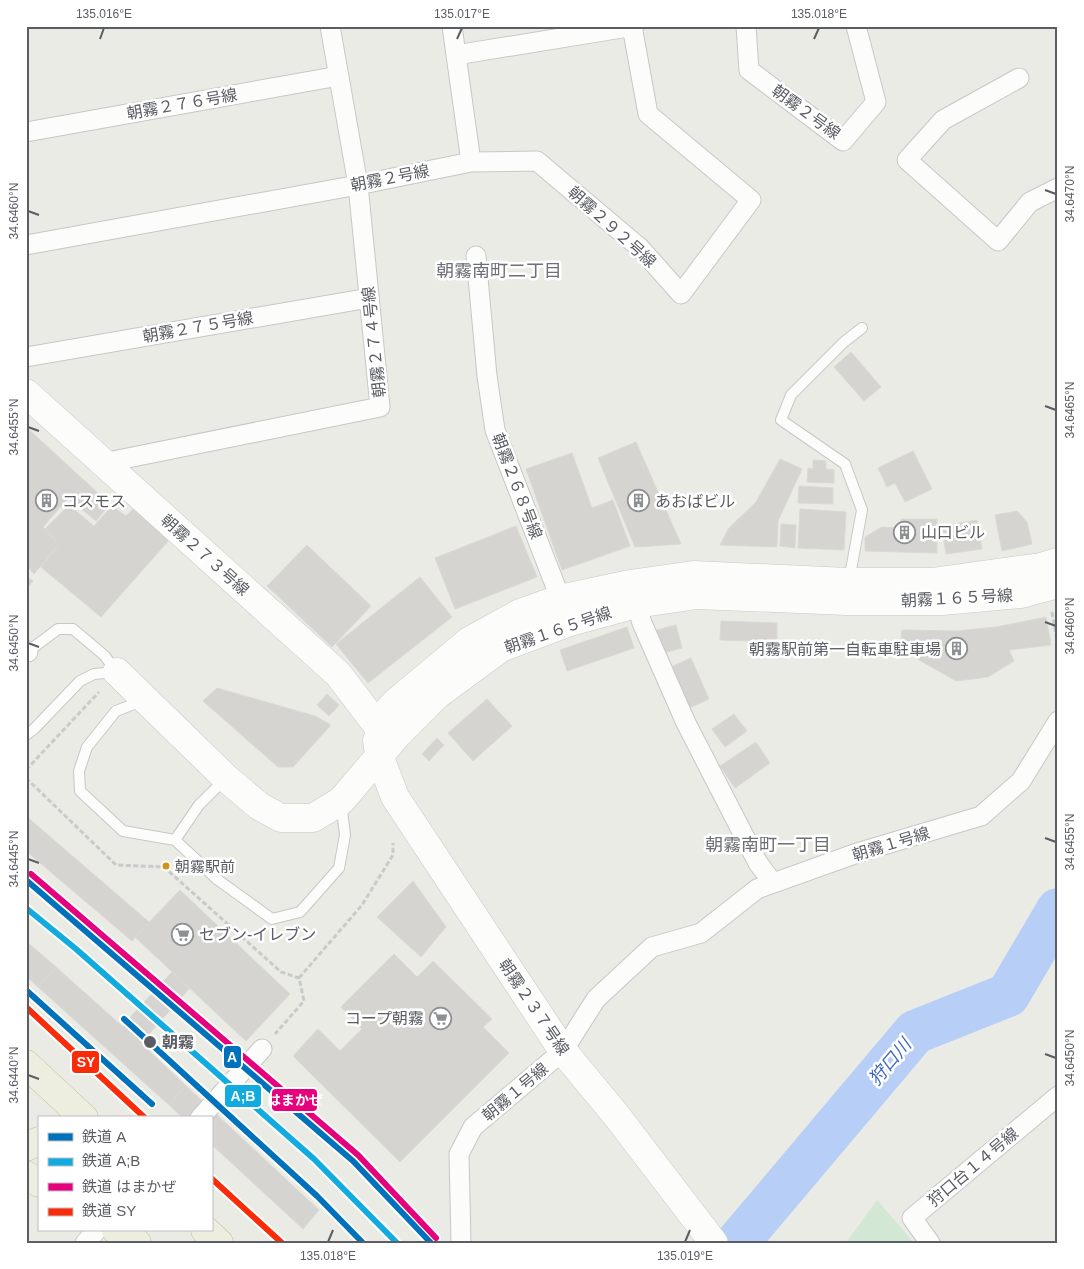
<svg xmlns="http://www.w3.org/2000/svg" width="1084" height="1269" font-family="Helvetica,'Noto Sans JP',sans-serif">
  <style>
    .green { fill: #d2e8d4 }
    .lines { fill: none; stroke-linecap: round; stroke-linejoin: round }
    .river { stroke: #b7cff7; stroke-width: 44 }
    .building { fill: #d5d4d0; stroke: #dadad4 }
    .lane-casing { stroke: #c7c7c7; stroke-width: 12 }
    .street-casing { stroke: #c7c7c7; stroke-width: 21 }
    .secondary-casing { stroke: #c7c8c7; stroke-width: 29 }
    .highway-casing { stroke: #c3be92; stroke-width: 29 }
    .path { stroke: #c7ccca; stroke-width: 3; stroke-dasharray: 5 2.5; stroke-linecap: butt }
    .lane { stroke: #fcfcfb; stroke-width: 10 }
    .street { stroke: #fcfcfb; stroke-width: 19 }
    .secondary { stroke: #fcfcfb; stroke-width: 28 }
    .highway { stroke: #eeeee0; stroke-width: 28 }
    .rail-1-casing { stroke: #fff; stroke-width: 10 }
    .rail-2-casing { stroke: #fff; stroke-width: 10 }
    .rail-3-casing { stroke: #fff; stroke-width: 10 }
    .rail-4-casing { stroke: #fff; stroke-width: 10 }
    .rail-1 { stroke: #0072bc; stroke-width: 6 }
    .rail-2 { stroke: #12abe0; stroke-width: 6 }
    .rail-3 { stroke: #e5007d; stroke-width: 6 }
    .rail-4 { stroke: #fa2b08; stroke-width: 6 }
    .ticks { fill: none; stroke: #5b5d64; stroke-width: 2 }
    .bus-dot { fill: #d09419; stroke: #fff; stroke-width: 2 }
    .stop-dot { fill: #5b5d64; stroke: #fff; stroke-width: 2 }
    .labels { text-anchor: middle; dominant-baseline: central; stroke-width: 5; stroke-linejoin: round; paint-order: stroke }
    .bus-label { font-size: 15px; fill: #5b5d64; stroke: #fff; text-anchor: start }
    .street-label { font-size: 16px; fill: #5b5d64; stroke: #fff }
    .poi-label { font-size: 16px; fill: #5b5d64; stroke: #fff; text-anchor: start }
    .stop-label { font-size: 16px; font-weight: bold; fill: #5b5d64; stroke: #fff; text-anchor: start }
    .neighbourhood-label { font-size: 18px; fill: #6c6f76; stroke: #fff }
    .water-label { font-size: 18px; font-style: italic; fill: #4066c6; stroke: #fff }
    .line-badge { stroke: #fff; stroke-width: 2 }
    .badge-label { font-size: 14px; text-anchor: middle; font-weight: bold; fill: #fff }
    .neatline { fill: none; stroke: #5b5d64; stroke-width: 2 }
    .ticks-label { font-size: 12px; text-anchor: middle; fill: #5b5d64 }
  </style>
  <rect width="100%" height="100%" fill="#ebebe5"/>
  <path class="green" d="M877,1200l37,43h-68z"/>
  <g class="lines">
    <path class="river" d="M737,1243l178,-211 93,-37 50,-85"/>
  </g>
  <path class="building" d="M851,352l30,35 -17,14 -30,-34z
    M26,427l84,77 -14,17 -28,-23 -25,29 16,17 -25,30 -8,-9z
    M636,442l45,102 -46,3 -37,-89z
    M913,451l19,38 -27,13 -10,-19 -8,4 -9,-19z
    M572,453l20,55 21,-8 17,46 -68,24 -36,-101z
    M780,459l22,10 -24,52 -1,26 -57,-2 9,-17 27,-26z
    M813,460l13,1v8l8,1v13l-27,-1 1,-14 5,1z
    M799,486l34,2v16l-35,-1z
    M69,505l25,21 18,-20 14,10 9,-9 35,32 -69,78 -60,-50 18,-23 -14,-15z
    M800,509l46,3 -2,38 -46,-2z
    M1017,511l10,11 5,22 -30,7 -7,-36z
    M901,519h36v34l-72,-2v-14l17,-10 19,1z
    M977,520l5,29 -36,5 -4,-28z
    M781,524l15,1 -1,23 -15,-2z
    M516,526l21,51 -82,32 -20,-51z
    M307,545l64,61 -39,41 -65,-61z
    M26,576l7,5 -7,9z
    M420,577l32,40 -84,66 -32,-39z
    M1046,617l5,28 -42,5 5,11 -26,16 -32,4 -56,-32 2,-19 56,1 38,-4z
    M721,621l56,2v19l-57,-2z
    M676,625l6,23 -19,5 -6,-23z
    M627,627l7,21 -67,23 -7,-21z
    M691,658l18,41 -20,9 -18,-41z
    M217,688l98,28 16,9 -38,42h-15l-75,-66z
    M327,694l12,11 -10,11 -12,-11z
    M487,699l25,27 -39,35 -25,-28z
    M734,714l13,17 -22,16 -13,-18z
    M437,738l7,7 -15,16 -7,-7z
    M756,742l14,21 -35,25 -15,-22z
    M26,816l123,106 -17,19 -106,-90z
    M413,881l33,46 -25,30 -44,-40z
    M180,890l110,104 -44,47 -111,-104z
    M26,941l30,26 -18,20 -12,-11z
    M394,954l23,23 16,-16 59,58 -9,8 26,26 -109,109 -107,-106 25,-27 22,22 22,-22 -21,-22z
    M56,967l66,59 50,-54 18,16 -49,55 45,43 -17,19 -131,-118z
    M186,1086l133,124 -16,19 -92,-85v-26h-28l-14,-13z"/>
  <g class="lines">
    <defs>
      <path id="lane" d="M849,581l13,-71 -17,-46 -64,-44 10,-25 53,-53 18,-14
        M26,653l32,-24h15l32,27 11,16
        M142,701l-26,10 -29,36 -8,24 1,20 43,40 52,9 43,40 54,39 28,-7 39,-44 6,-33 -4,-33
        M26,735l8,-6 46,-48 14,-7 22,-2
        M175,840l24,-35 26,-26"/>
      <path id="street" d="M452,26l4,29
        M746,26l3,44 94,71 33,-39 -20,-76
        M1019,78l-76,42 -36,40 91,81 32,-39 28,-14
        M26,132l313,-56
        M471,162l66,-1 103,87 41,46 70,-94 -103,-86 -16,-88
        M26,245l332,-60 113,-23 -15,-107 178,-29
        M476,256l11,120 8,54 69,178
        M26,357l343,-59
        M103,463l277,-56 -22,-222 -28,-159
        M633,593l9,30 44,100 72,140 15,20
        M26,650l2,2
        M200,1118l62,-69
        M85,1243l12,-13
        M461,1243l-2,-89 14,-27 90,-76 33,-52 56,-52 49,-14 56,-44 103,-37 121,-36 40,-35 37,-60
        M930,1243l-18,-25 146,-122"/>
      <path id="secondary" d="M26,393l312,281 38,50
        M117,672l109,106 33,28 22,12h32l28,-17 57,-67 39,-39 64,-47 69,-26 66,-18 61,-9 150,6h95l79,-7 37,-10
        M376,724l19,-21 74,-62 51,-28 40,-14 70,-15 63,-9 155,7h84l109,-15 17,-5
        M377,740l2,15 16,42 168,254 53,64 98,128"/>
      <path id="highway" d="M26,1064l58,54
        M26,1147l13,-6
        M26,1175l13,8
        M116,1230l21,13
        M205,1230l14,13"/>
    </defs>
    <use href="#lane" class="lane-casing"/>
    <use href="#street" class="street-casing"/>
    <use href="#secondary" class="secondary-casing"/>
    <use href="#highway" class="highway-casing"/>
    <path class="path" d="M1052,612l6,34
      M26,770l73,-78
      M26,778l90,87 48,2 117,105 18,6 5,23 -29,33
      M299,978l63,-73 31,-50v-12"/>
    <use href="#lane" class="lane"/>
    <use href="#street" class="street"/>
    <use href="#secondary" class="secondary"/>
    <use href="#highway" class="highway"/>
    <defs>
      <path id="rail-1" d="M26,880l327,281 78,82
        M26,990l126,114
        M124,1019l193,177 46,47"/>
      <path id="rail-2" d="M26,908l50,41 238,210 83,84"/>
      <path id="rail-3" d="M31,874l327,281 78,83"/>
      <path id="rail-4" d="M26,1007l119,111
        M211,1178l71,65"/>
    </defs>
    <use href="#rail-1" class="rail-1-casing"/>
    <use href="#rail-2" class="rail-2-casing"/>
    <use href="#rail-3" class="rail-3-casing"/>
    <use href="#rail-4" class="rail-4-casing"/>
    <use href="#rail-1" class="rail-1"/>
    <use href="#rail-2" class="rail-2"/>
    <use href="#rail-3" class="rail-3"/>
    <use href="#rail-4" class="rail-4"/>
  </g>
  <path class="ticks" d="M100,39l4,-11M457,39l5,-11M814,39l5,-11M1045,190l11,4M28,211l11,4M1045,406l11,4M28,427l11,4M1045,622l11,4M28,643l11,4M1045,838l11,4M28,859l11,4M1045,1054l11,4M28,1075l11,4M328,1242l5,-12M685,1242l5,-12"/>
  <defs>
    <symbol id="building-ring" viewBox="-11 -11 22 22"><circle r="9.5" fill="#fff" stroke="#8d8f91" stroke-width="1.5"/><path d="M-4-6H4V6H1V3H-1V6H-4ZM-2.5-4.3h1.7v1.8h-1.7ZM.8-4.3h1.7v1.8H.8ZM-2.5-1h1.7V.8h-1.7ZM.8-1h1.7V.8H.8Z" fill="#8d8f91"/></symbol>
    <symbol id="supermarket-ring" viewBox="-11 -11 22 22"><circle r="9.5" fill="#fff" stroke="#8d8f91" stroke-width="1.5"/><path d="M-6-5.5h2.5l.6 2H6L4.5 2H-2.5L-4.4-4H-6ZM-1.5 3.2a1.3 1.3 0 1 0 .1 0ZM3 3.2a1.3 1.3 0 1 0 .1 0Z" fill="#8d8f91"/></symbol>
  </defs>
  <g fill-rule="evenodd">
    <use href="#building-ring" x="34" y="488" width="25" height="25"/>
    <use href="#building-ring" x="626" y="488" width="25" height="25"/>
    <use href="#building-ring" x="892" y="520" width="25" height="25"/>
    <use href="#building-ring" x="944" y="636" width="25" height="25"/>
    <use href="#supermarket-ring" x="170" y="922" width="25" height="25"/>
    <use href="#supermarket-ring" x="428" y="1006" width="25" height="25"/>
  </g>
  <circle class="bus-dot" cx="166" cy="866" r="4.5"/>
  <circle class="stop-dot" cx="150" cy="1042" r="7"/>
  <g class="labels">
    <g class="bus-label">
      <text x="175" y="866">朝霧駅前</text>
    </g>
    <g class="street-label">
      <text transform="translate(182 104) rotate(-10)">朝霧２７６号線</text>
      <text transform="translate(806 112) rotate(36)">朝霧２号線</text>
      <text transform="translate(390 178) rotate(-11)">朝霧２号線</text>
      <text transform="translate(612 227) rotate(42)">朝霧２９２号線</text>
      <text transform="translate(198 327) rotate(-10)">朝霧２７５号線</text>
      <text transform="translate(374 342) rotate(-96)">朝霧２７４号線</text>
      <text transform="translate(517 486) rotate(69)">朝霧２６８号線</text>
      <text transform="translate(205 555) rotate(42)">朝霧２７３号線</text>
      <text transform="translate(957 598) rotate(-3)">朝霧１６５号線</text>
      <text transform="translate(558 630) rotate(-19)">朝霧１６５号線</text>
      <text transform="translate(891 844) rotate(-17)">朝霧１号線</text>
      <text transform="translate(534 1007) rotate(56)">朝霧２３７号線</text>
      <text transform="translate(515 1092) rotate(-40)">朝霧１号線</text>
      <text transform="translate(973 1167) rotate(-40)">狩口台１４号線</text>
    </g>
    <g class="poi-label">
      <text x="62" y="501">コスモス</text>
      <text x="655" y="501">あおばビル</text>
      <text x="921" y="532">山口ビル</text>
      <text x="941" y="649" text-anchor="end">朝霧駅前第一自転車駐車場</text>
      <text x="199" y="934">セブン-イレブン</text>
      <text x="424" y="1018" text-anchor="end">コープ朝霧</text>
    </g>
    <g class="stop-label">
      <text x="162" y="1042">朝霧</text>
    </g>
    <g class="neighbourhood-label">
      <text x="499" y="271">朝霧南町二丁目</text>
      <text x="768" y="845">朝霧南町一丁目</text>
    </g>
    <g class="water-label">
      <text transform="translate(890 1062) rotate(-50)">狩口川</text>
    </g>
  </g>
  <g class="line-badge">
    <rect x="223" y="1045" width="19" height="24" rx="5" fill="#0072bc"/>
    <rect x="71" y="1050" width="29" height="24" rx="5" fill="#fa2b08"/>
    <rect x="224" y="1084" width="38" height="24" rx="5" fill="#12abe0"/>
    <rect x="271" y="1088" width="47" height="24" rx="5" fill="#e5007d"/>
  </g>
  <g class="badge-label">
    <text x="232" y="1062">A</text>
    <text x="86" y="1067">SY</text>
    <text x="243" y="1101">A;B</text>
    <text x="295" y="1105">はまかぜ</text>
  </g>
  <rect width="1084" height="1269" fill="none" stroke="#ffffff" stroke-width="55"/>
  <rect x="38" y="1116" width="175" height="115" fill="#ffffff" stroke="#bdbec1"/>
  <rect x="48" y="1133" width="25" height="8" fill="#0072bc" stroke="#bdbec1"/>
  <text x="82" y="1142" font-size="15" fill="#5b5d64">鉄道 A</text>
  <rect x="48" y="1158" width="25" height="8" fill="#12abe0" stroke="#bdbec1"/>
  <text x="82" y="1166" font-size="15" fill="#5b5d64">鉄道 A;B</text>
  <rect x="48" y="1183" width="25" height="8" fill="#e5007d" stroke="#bdbec1"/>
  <text x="82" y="1192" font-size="15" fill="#5b5d64">鉄道 はまかぜ</text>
  <rect x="48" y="1208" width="25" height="8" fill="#fa2b08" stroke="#bdbec1"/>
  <text x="82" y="1216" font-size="15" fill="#5b5d64">鉄道 SY</text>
  <rect x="28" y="28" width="1028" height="1214" class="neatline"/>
  <g class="ticks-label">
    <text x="104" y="18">135.016°E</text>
    <text x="462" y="18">135.017°E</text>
    <text x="819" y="18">135.018°E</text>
    <text transform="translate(1070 194) rotate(-90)" y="4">34.6470°N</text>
    <text transform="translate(14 211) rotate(-90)" y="4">34.6460°N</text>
    <text transform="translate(1070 410) rotate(-90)" y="4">34.6465°N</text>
    <text transform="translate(14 427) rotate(-90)" y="4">34.6455°N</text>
    <text transform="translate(1070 626) rotate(-90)" y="4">34.6460°N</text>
    <text transform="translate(14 643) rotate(-90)" y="4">34.6450°N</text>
    <text transform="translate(1070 842) rotate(-90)" y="4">34.6455°N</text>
    <text transform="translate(14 859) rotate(-90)" y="4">34.6445°N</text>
    <text transform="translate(1070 1058) rotate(-90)" y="4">34.6450°N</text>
    <text transform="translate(14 1075) rotate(-90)" y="4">34.6440°N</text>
    <text x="328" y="1260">135.018°E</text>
    <text x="685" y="1260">135.019°E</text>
  </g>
</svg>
